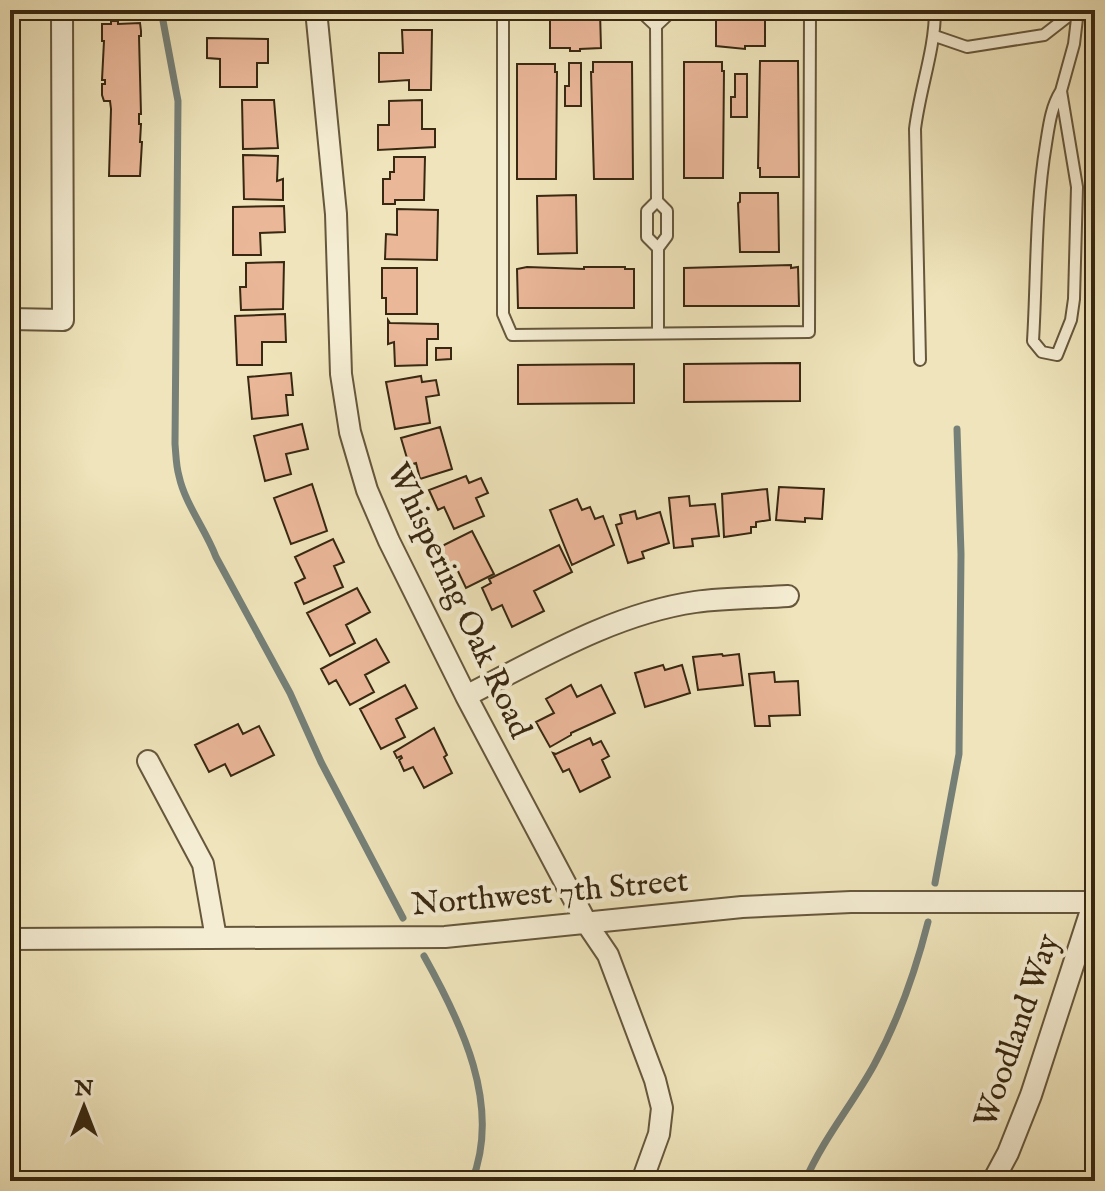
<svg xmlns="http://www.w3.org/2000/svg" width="1105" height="1191" font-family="'IM FELL English',serif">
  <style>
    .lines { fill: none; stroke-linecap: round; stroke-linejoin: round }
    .stream { stroke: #768078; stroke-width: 7 }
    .building { fill: #eab799; stroke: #382811; stroke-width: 2 }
    .lane-casing { stroke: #66573c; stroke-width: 14 }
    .street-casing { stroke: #66573c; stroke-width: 24 }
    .lane { stroke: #f5edd3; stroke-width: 10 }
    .street { stroke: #f5edd3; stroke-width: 20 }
    .labels { text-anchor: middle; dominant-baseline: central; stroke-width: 8; stroke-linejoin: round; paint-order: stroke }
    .street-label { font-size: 32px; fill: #382811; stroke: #f5edd3 }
  </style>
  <rect width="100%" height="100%" fill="#efe4bb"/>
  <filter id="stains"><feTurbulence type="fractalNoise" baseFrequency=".0025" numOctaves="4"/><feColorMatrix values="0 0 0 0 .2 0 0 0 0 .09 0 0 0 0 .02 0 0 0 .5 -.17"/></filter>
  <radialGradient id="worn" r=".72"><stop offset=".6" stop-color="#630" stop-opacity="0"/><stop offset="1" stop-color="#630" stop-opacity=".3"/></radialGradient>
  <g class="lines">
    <path class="stream" d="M161,10l17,91 -3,343c1,11 1,22 4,32 6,28 27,54 37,81l74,136 31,69 82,156
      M935,883l24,-129 2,-200 -4,-125
      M424,956c37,66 78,149 48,225
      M805,1181c18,-42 47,-76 69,-116 25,-46 41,-92 54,-143"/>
  </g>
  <path class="building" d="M395,10h26v7h-26z
    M558,10l42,2 1,36 -21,1v2h-10v-3h-20v-36z
    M716,10h49v36h-20v3l-29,-3z
    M10,11h4v6h2l-2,30h-4z
    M111,21h7v3l22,-1 1,8v5h-2l2,78h-2v10h2l-1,18h2l-2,34h-31l2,-67 -1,-8h-6l-2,-6v-11h3v-4h-3l2,-39h-2v-17h9z
    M402,30h30l-1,60h-22v-10l-30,2v-29h24z
    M207,38l61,1v24h-11v24h-37v-28l-13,-1z
    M760,61h38l1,116h-39v-9h-2z
    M593,62h39l1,117h-39l-3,-107h2z
    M684,62h38v9h2l-1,107h-39z
    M569,63h12v43h-16v-20h4z
    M517,64h38v8h2l-1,107h-39z
    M735,74h12v43h-16v-20h4z
    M242,100h32l4,48 -35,1z
    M422,100v29h13v18l-57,3v-25h11v-24z
    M243,155l35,1 -1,25 6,-2v21l-39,-1z
    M394,157h31l-1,43h-29v4h-12v-25h7v-7h4z
    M740,193h38l1,59h-39l-2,-49 2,-1z
    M576,195l1,58 -39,1 -1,-58z
    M284,206l1,26 -25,1 1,22h-28v-48z
    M397,209l41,1 -1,50 -52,-1 1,-25 11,1z
    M284,262l-1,47 -42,1 -1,-23h6v-24z
    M791,265v3l7,-1 1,39h-115v-38z
    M527,267l57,2v-2h41v2h9v39h-116l-1,-39z
    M382,268h35v46h-31v-16h-4z
    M285,314l1,28h-24v23h-25l-2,-49z
    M388,320l2,3 48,1v15h-11v26l-32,1 -1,-24 -6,2z
    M436,348h15v11l-15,1z
    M800,363v38l-116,1v-38z
    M634,364v39l-116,1v-39z
    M291,373l2,22h-7l2,20 -36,4 -4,-42z
    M421,376l1,6 14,-2 3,15 -13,2 4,26 -35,6 -9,-47z
    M302,424l6,25 -22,5 5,20 -26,7 -11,-45z
    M440,427l12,42 -32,10 -4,-16 -7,2 -8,-27z
    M466,476l3,7 12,-5 7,15 -12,5 8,18 -30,13 -10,-22 -6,3 -9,-20z
    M312,484l15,47 -36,13 -17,-46z
    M779,487l45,2 -2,30 -17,-1v4l-29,-2z
    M767,489l3,31 -14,2v5h-5v6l-27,4 -2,-43z
    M689,496l1,10 25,-2 4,32 -27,3 1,7 -19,2 -5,-50z
    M577,499l5,11 8,-3 5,12 8,-3 11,29 -42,20 -22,-55z
    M635,511l2,8 23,-7 9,31 -27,9 2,6 -16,5 -12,-38 6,-2 -2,-8z
    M472,531l22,43 -28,14 -10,-21 -5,2 -11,-22z
    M333,539l11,23 -10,4 9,21 -39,17 -9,-21 10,-5 -10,-21z
    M559,545l13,27 -38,19 10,20 -32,16 -10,-22 -10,5 -10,-22 9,-5 -2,-4z
    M357,588l13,24 -24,13 9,18 -25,13 -23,-43z
    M376,639l13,23 -24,13 9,17 -24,13 -14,-25 -7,4 -8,-15z
    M722,654l1,2 16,-2 4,31 -45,5 -5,-33z
    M663,665l2,5 17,-5 8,28 -45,14 -10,-34z
    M774,672l1,10 23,-1 2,34 -31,1 1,10h-15l-6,-52z
    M405,685l12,23 -21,11 9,18 -24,12 -21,-40z
    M571,685l6,12 24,-12 14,28 -44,20v2l-21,12 -14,-25 18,-9 -8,-14z
    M238,724l5,10 16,-8 15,29 -43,21 -6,-12 -16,8 -14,-27z
    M434,728l13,27 -3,2 8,16 -28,15 -11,-21 -9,4 -5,-11 3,-2 -1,-2 -4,2 -3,-6z
    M590,738l3,7 8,-4 8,15 -7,4 8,17 -30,15 -11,-23 -6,3 -10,-19 3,1z"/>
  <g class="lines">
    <defs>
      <path id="lane" d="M503,10v304l9,21 297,-3 1,-322
        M639,10l17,16 17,-16
        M656,26l1,175 -10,10v26l11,11 9,-12v-25l-10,-10
        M935,36l32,11 77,-12 32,-25
        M1061,91c-10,16 -12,34 -15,53 -11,65 -9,131 -13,197l9,11 15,3 14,-35 3,-21 3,-112 -16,-96 13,-47 4,-34
        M658,248v86
        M920,360l-5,-231c5,-41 20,-79 20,-119"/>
      <path id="street" d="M316,10l20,204 5,160 9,58 17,58 22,51 77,155 121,228 21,31 47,125 7,28 -3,26 -17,47
        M10,319l53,1 -1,-310
        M466,696c73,-37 147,-82 229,-94 30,-4 62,-4 93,-6
        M148,761l55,103 13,74
        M10,939l435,-2 297,-30 109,-5h244
        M993,1181l15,-28 23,-58 64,-197"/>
    </defs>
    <use href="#lane" class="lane-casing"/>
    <use href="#street" class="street-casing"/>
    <use href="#lane" class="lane"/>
    <use href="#street" class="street"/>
  </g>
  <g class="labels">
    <g class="street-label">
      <text transform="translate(458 601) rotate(65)">Whispering Oak Road</text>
      <text transform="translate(550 894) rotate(-5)">Northwest 7th Street</text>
      <text transform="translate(1018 1031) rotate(-71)">Woodland Way</text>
    </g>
  </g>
  <rect width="1105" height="1191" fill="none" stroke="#efe4bb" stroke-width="40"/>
  <rect x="12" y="12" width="1081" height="1167" fill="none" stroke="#382811" stroke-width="4"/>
  <rect x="20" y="20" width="1065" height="1151" fill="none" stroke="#382811" stroke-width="2"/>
  <g transform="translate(84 1107)" stroke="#f5edd3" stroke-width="6" paint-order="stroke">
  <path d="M0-6L14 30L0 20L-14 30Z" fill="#382811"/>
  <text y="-12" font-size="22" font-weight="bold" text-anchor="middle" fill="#382811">N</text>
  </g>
  <rect width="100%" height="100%" filter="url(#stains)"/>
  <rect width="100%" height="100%" fill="url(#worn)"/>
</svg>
